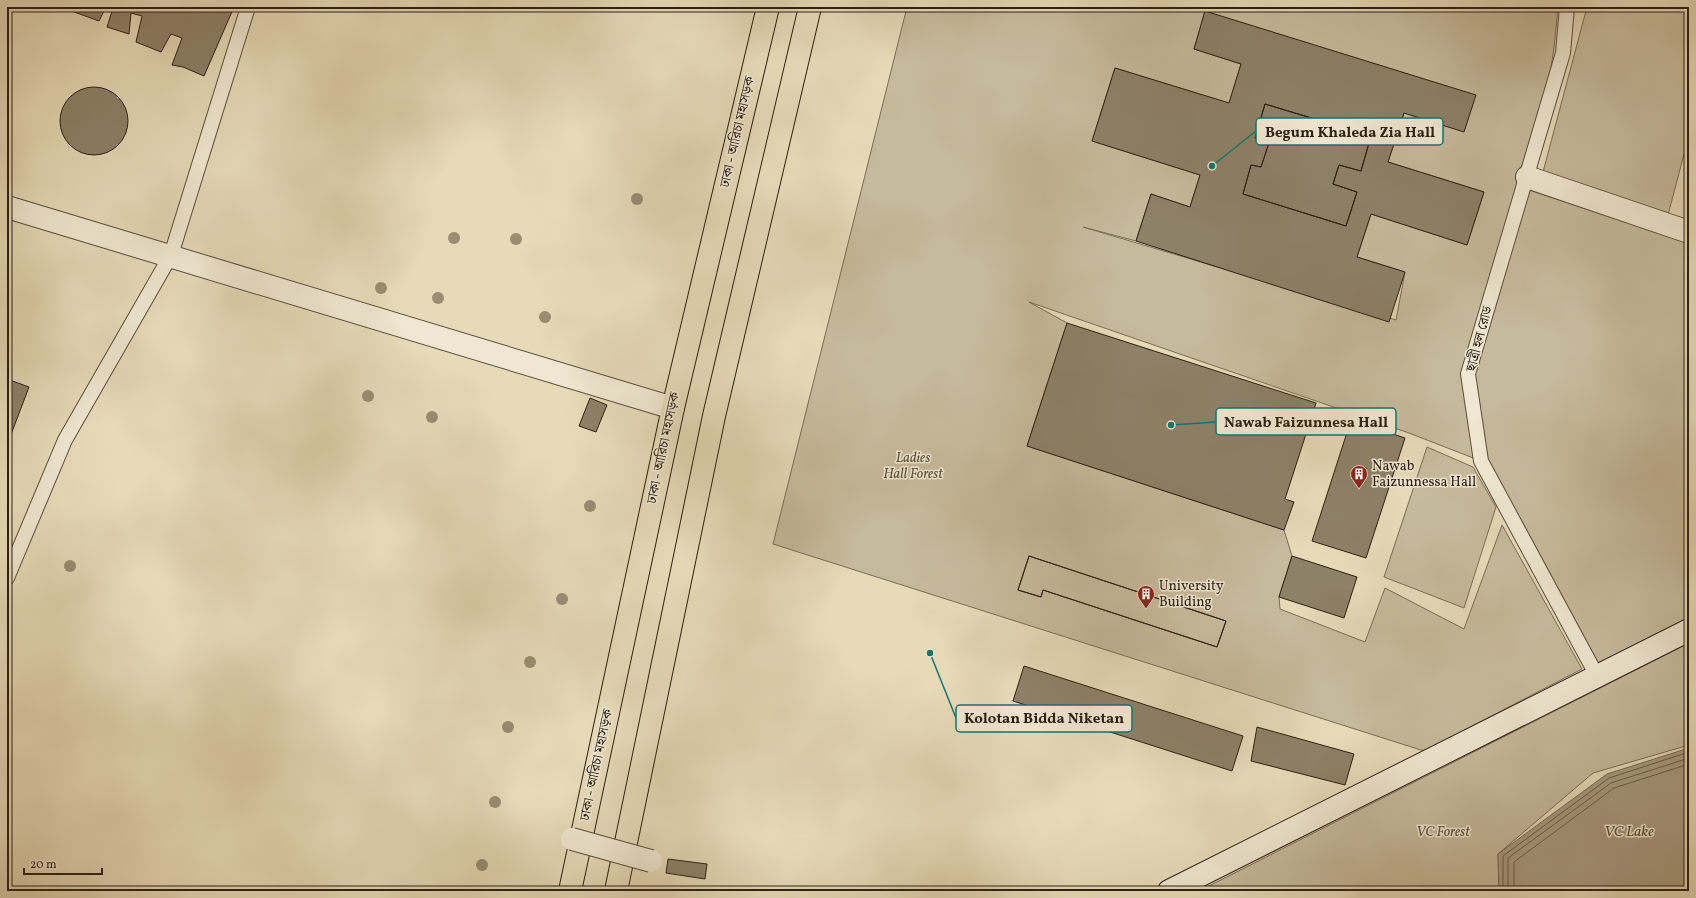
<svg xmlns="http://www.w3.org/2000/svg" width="1696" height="898" font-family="Vollkorn,'Noto Serif Bengali',serif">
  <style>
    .green { fill: #c6ba9c; stroke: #796d57; fill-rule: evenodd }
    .water { fill: #a79b80; stroke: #766a54 }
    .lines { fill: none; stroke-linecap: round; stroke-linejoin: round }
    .shore { stroke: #6a5e49; stroke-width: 1 }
    .building { fill: #8d8168; stroke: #2c2012; fill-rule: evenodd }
    .lane-casing { stroke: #5a4e3c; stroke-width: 16 }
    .street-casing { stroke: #5a4e3c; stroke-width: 24 }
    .secondary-casing { stroke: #2c2012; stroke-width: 24 }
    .highway-casing { stroke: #2c2012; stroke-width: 24 }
    .lane { stroke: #efe7d1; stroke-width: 14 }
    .street { stroke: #efe7d1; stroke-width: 22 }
    .secondary { stroke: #efe7d1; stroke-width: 22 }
    .highway { stroke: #e6dab8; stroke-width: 22 }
    .street-bridge-casing { stroke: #5a4e3c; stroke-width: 24; stroke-linecap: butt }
    .street-bridge { stroke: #efe7d1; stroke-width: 22 }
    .tree { fill: #998d73 }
    .labels { text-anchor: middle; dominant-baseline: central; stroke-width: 3; stroke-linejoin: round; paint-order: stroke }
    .street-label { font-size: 14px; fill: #2c2012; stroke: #efe7d1 }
    .park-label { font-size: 14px; font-style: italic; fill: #5a4e3b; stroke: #efe7d1 }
    .poi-label { font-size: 14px; fill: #2c2012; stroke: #efe7d1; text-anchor: start }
    .water-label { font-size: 15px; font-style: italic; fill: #574b38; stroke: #efe7d1 }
    .leader { fill: none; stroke: #0f766e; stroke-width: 1.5 }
    .callout-dot { fill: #0f766e; stroke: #efe7d1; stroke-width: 1.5 }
    .callout { fill: #efe7d1; stroke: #0f766e; stroke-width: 1.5 }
    .callout-label { font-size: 15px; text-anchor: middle; font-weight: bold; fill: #2c2012 }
  </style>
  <rect width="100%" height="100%" fill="#e6dab8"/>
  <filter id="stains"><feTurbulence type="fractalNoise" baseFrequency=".005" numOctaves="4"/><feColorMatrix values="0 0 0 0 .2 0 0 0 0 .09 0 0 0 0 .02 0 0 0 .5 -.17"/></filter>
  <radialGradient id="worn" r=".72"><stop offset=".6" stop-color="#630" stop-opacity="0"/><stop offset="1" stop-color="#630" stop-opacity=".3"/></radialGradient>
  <path class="green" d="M907,7h651l-4,41 -11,71 -75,255 59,-197 162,55v398l-92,46 -116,-215 -72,-28 -380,-131 38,21 -40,123 257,84 8,26 -13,41 1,12 85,33 20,-54 79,41 38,-104 80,144 -158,82 -651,-207zM1205,11l199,102 -16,49 96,30 -17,53 -96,-31 -14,43 48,15 -9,48 -313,-93 53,14 15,-47 39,13 10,-32 -108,-34 23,-73 114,35 12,-39 -47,-15z
    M1587,7h102v128l-21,80 -125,-43z
    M1427,447l46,20 23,40 -32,101 -80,-31z
    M1689,643v102l-96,28 -95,81 1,37h-300z"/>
  <path class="water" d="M1689,748v143h-190l-1,-37 109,-80z"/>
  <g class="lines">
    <path class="shore" d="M1503,891v-35l106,-78 80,-26
      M1508,891v-33l103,-75 78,-25
      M1514,891v-29l100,-74 75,-24"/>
  </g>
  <path class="building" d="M38,7h21l-2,3z
    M66,7h40l-7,14 -33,-12z
    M109,7h125l-30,69 -21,-9 -11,-2 10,-27 -11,-4 -10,18 -25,-10 6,-26 -11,-3 -2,21 -22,-7 6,-19z
    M1205,11l271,84 -12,37 -60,-19 -16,49 96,30 -17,53 -96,-31 -14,43 48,15 -16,50 -253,-81 15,-47 39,13 10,-32 -108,-34 23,-73 114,35 12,-39 -47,-15zM1265,104l106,32 -10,35 -22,-6 -6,19 24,8 -11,34 -103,-32 8,-29 10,2 8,-24 -14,-5z
    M60 121a34 34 0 1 1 68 0a34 34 0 1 1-68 0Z
    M1265,104l106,32 -10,35 -22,-6 -6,19 24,8 -11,34 -103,-32 8,-29 10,2 8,-24 -14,-5z
    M1067,323l249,80 -31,96 9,3 -10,28 -257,-84z
    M7,379l22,8 -22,58z
    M590,398l17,7 -11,27 -17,-6z
    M1351,420l54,18 -39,120 -54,-17z
    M1029,556l197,65 -9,26 -174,-57 -2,7 -23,-7z
    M1029,556l197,65 -9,26 -174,-57 -2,7 -23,-7z
    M1292,556l65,21 -13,41 -65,-21z
    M1024,666l219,70 -11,35 -219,-70z
    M1257,727l97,27 -9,31 -94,-24z
    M668,859l39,5 -2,15 -39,-6z"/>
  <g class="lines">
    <defs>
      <path id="lane" d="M1567,7l-4,46 -95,321 13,87 116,215
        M7,578l58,-138 106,-185 77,-248"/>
      <path id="street" d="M1527,177l162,55
        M7,207l666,201"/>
      <path id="secondary" d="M1169,891l520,-261"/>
      <path id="highway" d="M570,891l103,-483 95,-401
        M616,891l98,-475 96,-409"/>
    </defs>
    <use href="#lane" class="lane-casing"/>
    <use href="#street" class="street-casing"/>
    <use href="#secondary" class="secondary-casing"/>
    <use href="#highway" class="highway-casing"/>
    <use href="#lane" class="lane"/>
    <use href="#street" class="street"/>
    <use href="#secondary" class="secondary"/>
    <use href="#highway" class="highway"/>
    <defs>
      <path id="street-bridge" d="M572,839l79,22"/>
    </defs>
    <use href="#street-bridge" class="street-bridge-casing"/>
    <use href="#street-bridge" class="street-bridge"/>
  </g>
  <g class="tree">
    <circle cx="637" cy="199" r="6"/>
    <circle cx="454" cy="238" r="6"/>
    <circle cx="516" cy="239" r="6"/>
    <circle cx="381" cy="288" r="6"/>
    <circle cx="438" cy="298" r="6"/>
    <circle cx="545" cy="317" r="6"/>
    <circle cx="368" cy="396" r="6"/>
    <circle cx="432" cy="417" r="6"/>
    <circle cx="590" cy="506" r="6"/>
    <circle cx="70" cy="566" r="6"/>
    <circle cx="562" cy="599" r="6"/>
    <circle cx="530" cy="662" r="6"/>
    <circle cx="508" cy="727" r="6"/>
    <circle cx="495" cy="802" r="6"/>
    <circle cx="482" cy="865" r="6"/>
  </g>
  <defs>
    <symbol id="building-pin" viewBox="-11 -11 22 30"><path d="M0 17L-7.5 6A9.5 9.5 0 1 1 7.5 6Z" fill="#8f2418" stroke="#efe7d1"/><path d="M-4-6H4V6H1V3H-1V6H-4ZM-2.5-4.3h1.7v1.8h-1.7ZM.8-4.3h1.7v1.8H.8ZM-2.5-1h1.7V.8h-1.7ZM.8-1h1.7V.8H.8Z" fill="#fff"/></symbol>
  </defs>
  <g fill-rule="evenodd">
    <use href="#building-pin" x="1349" y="464" width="20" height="27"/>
    <use href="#building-pin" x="1136" y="584" width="20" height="27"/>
  </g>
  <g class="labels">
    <g class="street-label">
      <text transform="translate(738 132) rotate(-77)">ঢাকা - আরিচা মহাসড়ক</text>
      <text transform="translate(1480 339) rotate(-75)">ছাত্রী হল রোড</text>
      <text transform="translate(664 448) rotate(-78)">ঢাকা - আরিচা মহাসড়ক</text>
      <text transform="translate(597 765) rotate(-78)">ঢাকা - আরিচা মহাসড়ক</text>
    </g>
    <g class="park-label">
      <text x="913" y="458">Ladies<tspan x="913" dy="16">Hall Forest</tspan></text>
      <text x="1443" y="832">VC Forest</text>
    </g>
    <g class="poi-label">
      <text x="1372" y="466">Nawab<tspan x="1372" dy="16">Faizunnessa Hall</tspan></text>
      <text x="1159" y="586">University<tspan x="1159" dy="16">Building</tspan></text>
    </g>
    <g class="water-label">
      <text x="1629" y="832">VC Lake</text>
    </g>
  </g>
  <path class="leader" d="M1212 166L1256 131M1171 425L1216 422M930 653L956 718"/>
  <g class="callout-dot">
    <circle cx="1212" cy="166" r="4"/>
    <circle cx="1171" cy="425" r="4"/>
    <circle cx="930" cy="653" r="4"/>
  </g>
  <g class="callout">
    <rect x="1256" y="118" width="187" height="27" rx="4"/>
    <rect x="1216" y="408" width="180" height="27" rx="4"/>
    <rect x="956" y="705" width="176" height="27" rx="4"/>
  </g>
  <g class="callout-label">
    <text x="1350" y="137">Begum Khaleda Zia Hall</text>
    <text x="1306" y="427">Nawab Faizunnesa Hall</text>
    <text x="1044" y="723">Kolotan Bidda Niketan</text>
  </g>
  <rect width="1696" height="898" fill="none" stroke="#e6dab8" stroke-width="24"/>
  <rect x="8" y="8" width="1680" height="882" fill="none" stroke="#2c2012" stroke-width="2"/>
  <rect x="12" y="12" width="1672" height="874" fill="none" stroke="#2c2012"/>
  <path d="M24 868v6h78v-6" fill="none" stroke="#2c2012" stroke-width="2"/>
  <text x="30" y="868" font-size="12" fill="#2c2012" stroke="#efe7d1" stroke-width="3" paint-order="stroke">20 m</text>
  <rect width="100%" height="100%" filter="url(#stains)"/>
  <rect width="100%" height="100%" fill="url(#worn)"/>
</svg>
